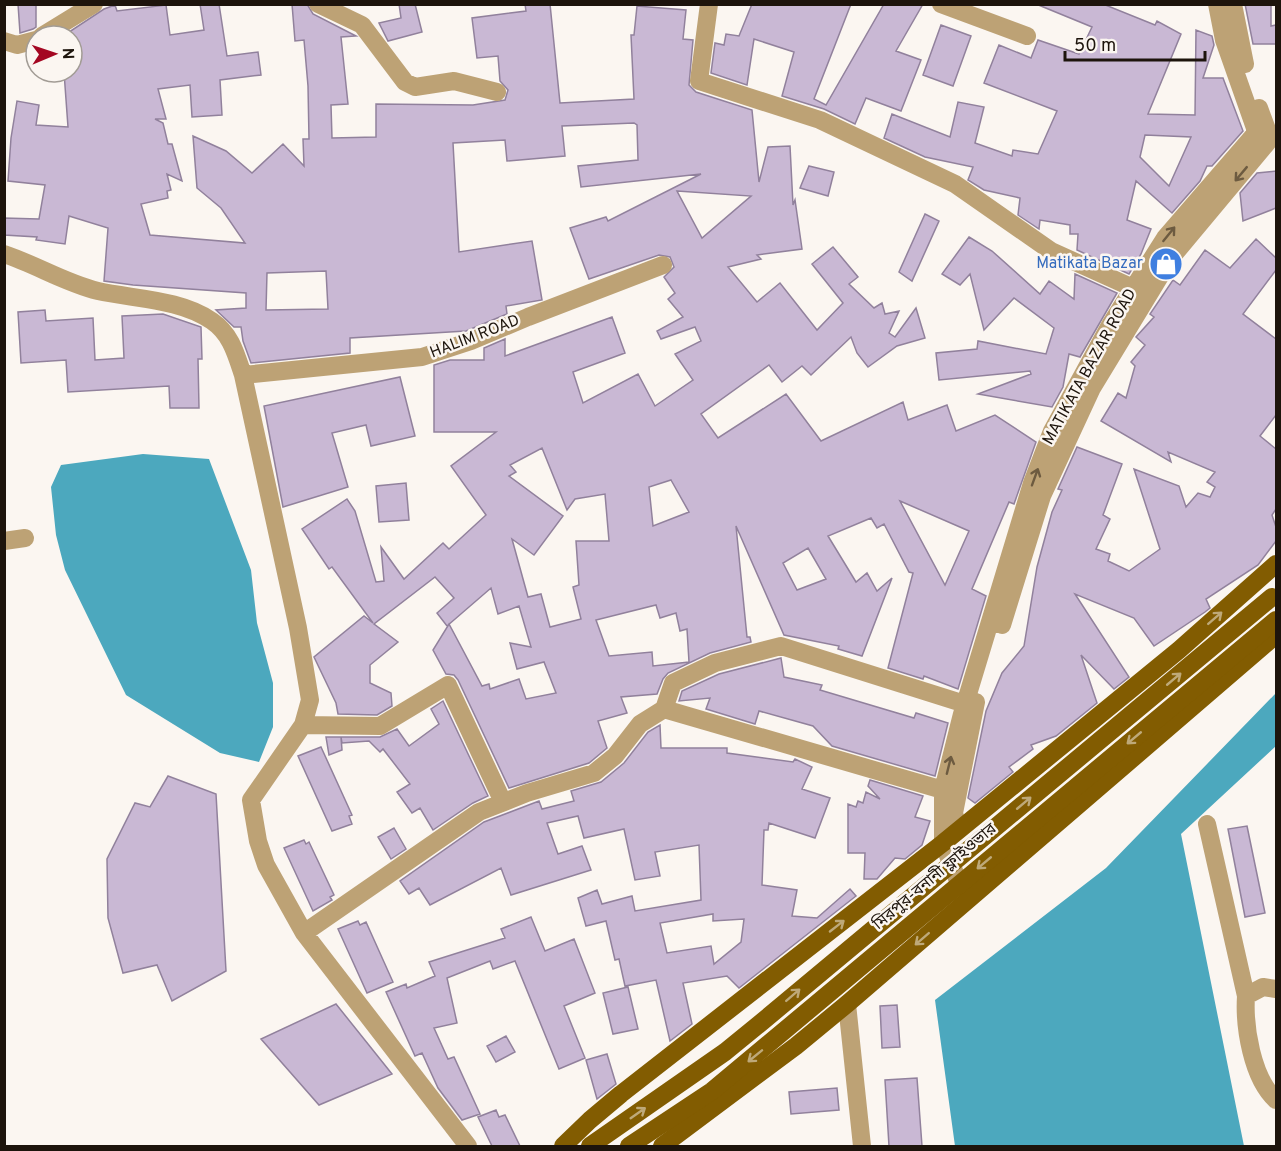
<svg xmlns="http://www.w3.org/2000/svg" width="1281" height="1151" font-family="Overpass,'Noto Sans Bengali',sans-serif">
  <style>
    .water { fill: #4ca8be }
    .building { fill: #c9b8d4; stroke: #91819c; stroke-width: 1.5; fill-rule: evenodd }
    .lines { fill: none; stroke-linecap: round; stroke-linejoin: round }
    .minor { stroke: #bda275; stroke-width: 18 }
    .major { stroke: #825c01; stroke-width: 18 }
    .major-bridge { stroke: #825c01; stroke-width: 18 }
    .oneway { stroke: #6d5b40 }
    .oneway2 { stroke: #bea979 }
    .labels { text-anchor: middle; dominant-baseline: central; stroke-width: 5; stroke-linejoin: round; paint-order: stroke }
    .shop-label { font-size: 16px; fill: #366cbe; stroke: #fbf6f1; text-anchor: end }
    .street-label { font-size: 16px; fill: #1d140c; stroke: #fbf6f1 }
  </style>
  <rect width="100%" height="100%" fill="#fbf6f1"/>
  <path class="water" d="M143,454l66,5 42,111 6,53 16,60v44l-14,35 -39,-9 -94,-58 -61,-125 -9,-35 -5,-48 10,-22z
    M1276,693v53l-95,88 63,312h-289l-20,-146 171,-132z"/>
  <path class="building" d="M18,4h18v23l-3,2 -13,4z
    M200,4h19l8,52 31,-4 3,23 -41,5 2,35 -30,2 -2,-32 -32,4 8,30h-11l8,4 5,21h4l10,37 -15,-7 4,16 -4,1 1,7 -27,6 9,31 95,8 -24,-35 -24,-20 -4,-52 33,15 26,22 31,-29 21,22 -1,-27h6l-1,-53 -4,-46 -9,1 -3,-37h15l6,10 43,22 -15,1 7,67 -17,1 1,33 44,-1v-33l97,1 32,-5 3,-10 -8,-9 -2,-25 -21,2 -5,-40 54,-7 -1,-7h25l10,99 74,-4 -3,-64h3l3,-29 49,4 -3,29 10,1 -4,45 7,7 56,18 7,72 9,-35 22,-1 3,59 2,-5 7,49 -45,6 4,4 -33,8 29,35 23,-19 37,47 26,-27 -31,-39 21,-17 25,30 -9,7 25,24 8,-5 3,11 14,-3 -10,22 6,4 21,-29 9,30 -28,8 -29,21 -11,-14 -6,-16 -40,38 -9,-9 -20,16 -13,-17 -68,49 17,24 68,-44 35,47 82,-39 5,18 39,-15 9,26 39,-16 41,27 -22,62 -5,-2 -37,87 14,7 -28,93 -34,-13 -1,3 -35,-11 25,-95 -4,-1 -25,-48 -7,4 -6,-10 -43,18 28,46 11,-9 10,18 15,-13 -30,78 -24,-7 1,-3 -55,-11 -48,-109 11,111h3l1,5 -41,11 -42,20 -5,6 -6,15 -36,3 6,16 -29,8 9,27 -18,15 -80,25 -51,-108 -4,-5 -8,-1 -13,-24 16,-26 33,62 7,-2 1,5 29,-10 7,20 30,-6 -12,-31 -27,7 -7,-26 21,4 -12,-41 -21,8 -7,-26 -44,38 -10,-13 17,-15 -19,-21 -61,47 24,18 -28,23v18l21,10 1,13 -15,9 -39,-1 -2,-11 -22,-46 50,-41 9,7 -41,-56 -3,2 -27,-40 45,-30 8,12 21,71 8,-1 -3,-34 23,32 39,-36 6,6 37,-34 -35,-49 45,-34h-62v-67l16,-5h34v-12l21,-9v17l107,-39 13,36 -52,19 10,31 55,-29 17,32 38,-26 -18,-26 26,-13 -6,-14 -34,12 -4,-8 26,-14 -15,-18 7,-6 -11,-16 10,-10 -4,-10 -11,-2 -70,24 -19,-51 36,-11 2,4 93,-47 -120,13 -3,-21 60,-6 -1,-35 -3,-2 -72,3 3,30 -58,5 -2,-21 -52,3 6,109 73,-11 10,59 -36,6 1,8 -41,17 -116,7v15l-99,10 -8,-22 -2,-14h-7l-18,-17 30,-2v-15l-113,-8 -29,-4 4,-53 -39,-12 -4,28 -29,-4 1,-3 -33,-2v-17l35,1 6,-34 -37,-4 3,-43 6,-37 22,4 -3,20 32,2 -4,-55h8v-36h-9l41,-27 11,-4 2,6 49,-6 4,30 34,-5zM677,191l74,5 -49,42zM326,271l2,38 -62,1 1,-37zM542,448l25,62 8,-11 30,-5 4,47h-33l3,44 -6,2 8,32 -31,8 -9,-33 -13,3 -16,-58 22,16 29,-39 -54,-40 7,-4 -6,-7zM671,480l18,32 -36,14 -4,-39zM900,501l69,30 -24,54zM808,548l18,31 -29,11 -14,-27zM656,605l4,13 16,-5 4,18 7,-2 2,33 -36,4 -1,-14 -43,4 -13,-36z
    M399,4h16l7,28 -34,9 -9,-18 22,-5z
    M752,4h99l-37,95 12,6 58,-101h39l-27,47 25,9 -20,51 -35,-13 -11,26 -31,-15 -42,-13 12,-44 -40,-13 -7,46 -36,-12 4,-30 9,2 2,-11 13,2z
    M1036,4h67l52,21 2,-4 24,13 -33,80 47,1 1,-85 16,6 2,9 -11,33h20l20,53 -31,35h-5l-7,15 -28,32 -36,-32 -9,39 24,9 -10,25 -12,20 -52,-24 1,-16h-8v-9l-30,-5 -1,9 -21,-14 2,-17 -36,-8 -16,-10 5,-13 -48,-10 -41,-19 8,-24 58,23 8,-35 26,5 -9,36 37,13 1,-6 25,4 19,-43 -73,-28 15,-38 32,13 7,-18 41,14 13,-27zM1145,135l46,2 -22,49 -29,-29z
    M1245,4h26v22l5,-1v19h-23z
    M941,25l30,11 -18,50 -30,-11z
    M809,166l25,6 -6,24 -28,-8z
    M1276,171v37l-33,13 -3,-28 17,-20z
    M925,214l14,7 -27,60 -13,-9z
    M969,237l23,14 48,43 9,-13 25,18 1,-25 42,19 -37,64 -11,-3 -6,33 -11,20 -74,-13 53,-20 -1,-3 -91,9 -3,-27 41,-4 1,-8 68,13 8,-26 -40,-30 -30,32 -14,-56 -10,11 -18,-11z
    M1256,239l20,19v12l-33,44 33,25v76l-16,21 16,13v60l-4,6 4,12v14l-18,24 -52,34 4,9 -5,4 -51,34 -20,-28 -59,-24 54,83 -15,12 -33,-34 16,48 -41,33 -25,9 2,4 -24,18 4,5 -38,31 -7,-5 18,-87 16,-38 22,-27 13,-79 15,-55 10,-22 -4,-1 19,-42 45,17 -19,51 7,4 -14,30 14,5 -2,7 21,10 31,-22 -26,-80 45,17 7,21 12,-14 12,4 5,-10 -8,-5 8,-10 -47,-20 3,10 -70,-41 17,-28 8,5 9,-32 -4,-4 14,-17 -9,-8 18,-20 -4,-3 23,-34 7,5 25,-35 25,18z
    M45,310l1,11 47,-3 2,42 29,-2 -2,-42 41,-2 38,13 1,32h-4l1,49h-29l-1,-22 -101,6 -2,-32 -45,3 -3,-51z
    M400,377l15,59 -44,10 -5,-21 -34,8 16,54 -65,20 -19,-101z
    M406,483l3,37 -30,2 -3,-36z
    M781,658l3,19 38,8 -2,5 94,28 2,-5 32,10 -13,53 -103,-30 -19,-20 -54,-15 -4,13 -49,-15 4,-11 -31,3 3,-10 37,-17z
    M443,701l45,95 -15,7 -40,27 -13,-22 -8,5 -15,-21 13,-8 -27,-35 -3,3 -11,-11 -27,2 -1,-6h39l17,-8 12,17 30,-22 -8,-15z
    M660,725l1,23h66v5l66,9 2,-3 17,8 -10,22 28,9 -15,40 -46,-15 -1,7h-4l-2,55 35,5 -5,26 25,2 33,-29 6,7 -117,92 -12,-12 -44,7 9,41 -22,17 -14,-61 -31,6 -6,-27 -4,1 -9,-39 -20,5 -8,-28 19,-8 5,14 30,-8 3,15 66,-11 -2,-55 -44,7 5,24 -25,4 -11,-51 -40,9 -6,-22 -31,7 11,31 24,-8 9,24 -80,25 -10,-27 -71,37 -11,-17 -10,6 -9,-13 84,-59 55,-21 3,8 32,-8 -3,-10 30,-9 23,-19 24,-31zM713,914v7l31,-2 -3,23 -27,22 -3,-18 -44,7 -7,-30z
    M326,737h15l1,13 -13,5z
    M321,747l31,68 -3,1 3,8 -20,7 -34,-75z
    M168,776l48,18 10,177 -54,30 -15,-36 -34,8 -15,-55 -1,-59 28,-56 15,4z
    M870,780l53,16 -8,21 15,4 -8,24 -17,14 -10,-1 -18,21h-13l1,-26h-17v-49l8,3 2,-6 5,2 3,-11 14,7 -12,-13z
    M1247,826l18,87 -20,4 -17,-88z
    M394,828l12,21 -15,10 -13,-22z
    M304,840l2,4 3,-2 25,53 -4,2 2,3 -19,11 -29,-63z
    M531,917l14,34 29,-12 21,54 -31,13 21,52 -26,11 -44,-108 -22,8 -3,-8 -43,17 10,45 -23,5 14,31 6,-2 26,57 -18,6 -24,-32 -16,-35 -7,3 -29,-64 20,-8 1,4 28,-12 -6,-14 76,-24 -4,-9z
    M358,921l2,4 6,-3 27,60 -26,11 -29,-64z
    M628,987l10,42 -25,5 -10,-41z
    M336,1004l56,70 -73,31 -58,-66z
    M897,1005l3,42 -18,1 -2,-42z
    M506,1036l9,16 -19,10 -9,-16z
    M607,1054l9,30 -19,15 -11,-39z
    M917,1078l5,68h-33l-4,-66z
    M837,1088l2,22 -48,4 -2,-22z
    M496,1110l3,7 6,-2 15,31h-28l-14,-29z"/>
  <g class="lines">
    <path class="minor" d="M318,4l44,21 43,57 10,5 39,-6 43,11
      M709,4l-10,77 121,39 135,64 96,67 82,37
      M941,4l86,32
      M1233,4l12,60
      M42,36l52,-32
      M4,41l13,4 19,-5
      M4,254c33,11 61,29 94,37 36,8 83,8 114,30 19,13 24,33 31,54l55,253 12,72 -7,25 -52,75 7,41 8,24 38,68 164,213
      M243,375l179,-18 49,-16 57,-24 135,-52
      M4,541l21,-3
      M1002,625l40,-129 50,-108 79,-130 96,-115 2,-8 -10,-27
      M664,709l279,81
      M303,725l77,1 68,-41 55,117
      M1207,824l39,172
      M958,828l-4,-15 22,-111
      M964,896l-21,-53v-53l19,-76 70,-231 20,-52 58,-106 55,-87 90,-104v-6l-31,-88 -7,-36
      M304,933l175,-121 48,-19 67,-20 21,-17 25,-32 24,-15 9,-26 42,-20 66,-17 184,58
      M1276,989l-13,-2 -17,9c-2,31 6,82 30,104
      M847,1004l15,142"/>
    <path class="major" d="M563,1146l27,-26 31,-26 322,-251 236,-193 97,-86
      M662,1146l134,-100 51,-42 429,-369"/>
    <path class="major-bridge" d="M590,1146l135,-94 38,-31 509,-424
      M629,1146l83,-55 564,-471"/>
  </g>
  <defs><path id="oneway-shaft" d="M-6 0H5M1.5-3L5.5 0L1.5 3" fill="none" stroke-width="1.6" stroke-linecap="round" stroke-linejoin="round" transform="scale(1.5)"/></defs>
  <g class="oneway">
    <use href="#oneway-shaft" transform="translate(1241 174) rotate(130)"/>
    <use href="#oneway-shaft" transform="translate(1169 234) rotate(-51)"/>
    <use href="#oneway-shaft" transform="translate(1035 477) rotate(-70)"/>
    <use href="#oneway-shaft" transform="translate(949 765) rotate(-76)"/>
  </g>
  <g class="oneway2">
    <use href="#oneway-shaft" transform="translate(1215 618) rotate(-41)"/>
    <use href="#oneway-shaft" transform="translate(1174 679) rotate(-40)"/>
    <use href="#oneway-shaft" transform="translate(1134 738) rotate(140)"/>
    <use href="#oneway-shaft" transform="translate(1024 803) rotate(-40)"/>
    <use href="#oneway-shaft" transform="translate(984 863) rotate(140)"/>
    <use href="#oneway-shaft" transform="translate(837 926) rotate(-38)"/>
    <use href="#oneway-shaft" transform="translate(922 939) rotate(139)"/>
    <use href="#oneway-shaft" transform="translate(793 995) rotate(-41)"/>
    <use href="#oneway-shaft" transform="translate(755 1056) rotate(141)"/>
    <use href="#oneway-shaft" transform="translate(638 1113) rotate(-35)"/>
  </g>
  <defs>
    <symbol id="shop-disc" viewBox="-11 -11 22 22"><circle r="9.5" fill="#3f7fe0" stroke="#fbf6f1"/><path d="M-5-2.5h2.3a2.7 3.5 0 0 1 5.4 0H5L5.5 6h-11ZM-1.5-2.5h3a1.5 2.3 0 0 0-3 0Z" fill="#fff"/></symbol>
  </defs>
  <g fill-rule="evenodd">
    <use href="#shop-disc" x="1147" y="245" width="38" height="38"/>
  </g>
  <g class="labels">
    <g class="shop-label">
      <text x="1143" y="264">Matikata Bazar</text>
    </g>
    <g class="street-label">
      <text transform="translate(475 337) rotate(-21)">HALIM ROAD</text>
      <text transform="translate(1090 367) rotate(-61)">MATIKATA BAZAR ROAD</text>
      <text transform="translate(935 877) rotate(-40)">মিরপুর-বনানী ফ্লাইওভার</text>
    </g>
  </g>
  <rect width="1281" height="1151" fill="none" stroke="#1d140c" stroke-width="12"/>
  <g transform="translate(54 54) rotate(88)"><circle r="28" fill="#fbf6f1" stroke="#a29c95" stroke-width="1.5"/>
  <path d="M0-4.5L10 22L0 15L-10 22Z" fill="#a40722"/>
  <text y="-9" font-size="16" font-weight="bold" text-anchor="middle" fill="#1d140c">N</text>
  </g>
  <path d="M1065 51v9h140v-9" fill="none" stroke="#1d140c" stroke-width="3"/>
  <text x="1074" y="51" font-size="18" fill="#1d140c" stroke="#fbf6f1" stroke-width="4.5" paint-order="stroke">50 m</text>
</svg>
